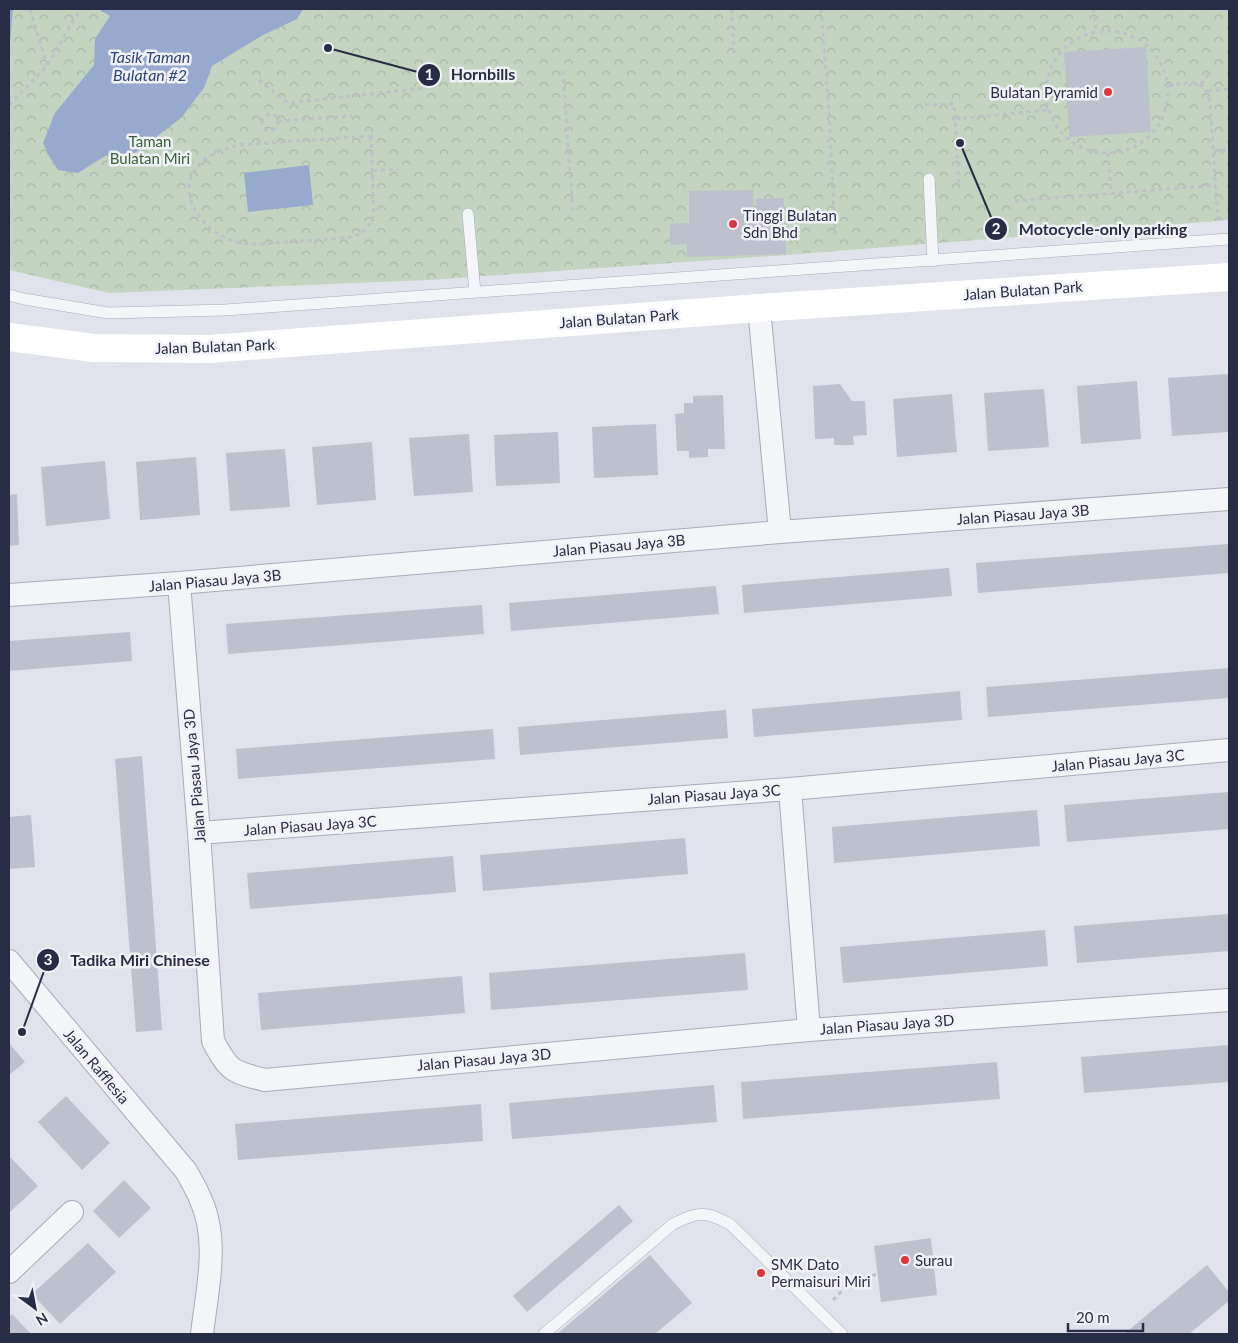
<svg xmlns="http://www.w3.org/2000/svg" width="1238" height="1343" font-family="Lato,sans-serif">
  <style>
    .forest { fill: url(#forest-crowns) }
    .water { fill: #97aace }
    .building { fill: #bdc1ce }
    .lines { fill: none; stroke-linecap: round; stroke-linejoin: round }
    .lane-casing { stroke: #a8acb9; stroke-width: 12 }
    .street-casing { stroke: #a8acb9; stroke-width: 24 }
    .path { stroke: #bec1c9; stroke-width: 3; stroke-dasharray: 4 4; stroke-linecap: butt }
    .lane { stroke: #f3f5f8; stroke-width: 11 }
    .street { stroke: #f3f5f8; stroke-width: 22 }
    .secondary { stroke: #fff; stroke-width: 28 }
    .poi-dot { fill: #dc383a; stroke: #f0f2f8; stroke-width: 2 }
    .labels { text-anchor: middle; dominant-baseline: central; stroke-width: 5; stroke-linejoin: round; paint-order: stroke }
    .poi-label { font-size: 15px; fill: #272d44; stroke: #f0f2f8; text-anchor: start }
    .park-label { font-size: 15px; fill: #356133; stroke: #f0f2f8 }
    .street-label { font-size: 15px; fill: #272d44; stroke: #f0f2f8 }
    .water-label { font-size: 16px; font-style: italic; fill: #2c457c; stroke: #f0f2f8 }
    .leader { fill: none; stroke: #272d44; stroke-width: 2 }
    .callout-dot { fill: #272d44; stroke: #f0f2f8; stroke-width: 2 }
    .mark-label { font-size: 15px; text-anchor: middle; font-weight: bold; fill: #fff }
    .callout-label { font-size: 16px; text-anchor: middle; font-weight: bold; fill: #272d44; stroke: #f0f2f8; stroke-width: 5; stroke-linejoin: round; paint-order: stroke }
  </style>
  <defs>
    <pattern id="forest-crowns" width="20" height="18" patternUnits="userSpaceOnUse" patternTransform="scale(1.25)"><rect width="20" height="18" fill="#c3d5c0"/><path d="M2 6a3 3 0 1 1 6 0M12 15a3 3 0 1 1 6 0" fill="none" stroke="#a8b7a6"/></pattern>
  </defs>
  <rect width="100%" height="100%" fill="#e0e3eb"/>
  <path class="forest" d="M9,9h1220v211l-443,35 -357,25 -320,13 -100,-23z"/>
  <path class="water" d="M9,9h4l-4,44z
    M98,9h205l-6,10 -34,16 -51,31 -8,22 -23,30 -46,35 -30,3 -27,17 -20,-3 -9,-14 -6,-13 12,-30 39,-48 1,-26 15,-23z
    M309,165l4,40 -65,7 -4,-39z"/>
  <path class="building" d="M1146,47l5,85 -82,5 -5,-85z
    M753,190l1,32h3l-1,-23 28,-1v23l-17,1h18l1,32 -99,3v-13l-17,1v-21l19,-1v-32z
    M1228,374l1,58 -57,4 -4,-58z
    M1137,381l4,58 -60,5 -4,-58z
    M840,384l12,17h13l2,34 -14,1 1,9h-20v-7l-19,1 -2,-53z
    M1044,389l5,58 -61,4 -4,-58z
    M952,394l5,58 -60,5 -4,-58z
    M723,395l2,54h-17v8l-19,1v-7h-12l-2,-37 9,-1v-10h9v-7z
    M656,424l2,51 -64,3 -2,-51z
    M558,432l2,51 -64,3 -2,-51z
    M469,434l4,58 -59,4 -5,-58z
    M372,442l4,58 -59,5 -5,-58z
    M285,449l5,58 -60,4 -4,-58z
    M196,457l4,58 -60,5 -4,-58z
    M105,461l5,58 -64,7 -5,-59z
    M17,494l2,51 -10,1v-51z
    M1229,544v29l-251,20 -2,-30z
    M949,568l3,28 -208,17 -2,-28z
    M716,586l3,28 -208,17 -2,-28z
    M482,605l2,29 -256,20 -2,-30z
    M130,632l2,29 -123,10v-30z
    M1229,668v30l-241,19 -2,-30z
    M960,691l2,29 -208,17 -2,-28z
    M726,710l2,28 -208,17 -2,-28z
    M493,729l2,30 -257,20 -2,-30z
    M142,756l20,274 -26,2 -21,-273z
    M1229,792v37l-162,13 -3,-37z
    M1037,810l3,36 -206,17 -2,-36z
    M31,815l4,52 -26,2v-52z
    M685,838l3,36 -205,17 -3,-36z
    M453,856l3,36 -206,17 -3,-36z
    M1229,914v37l-152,12 -3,-37z
    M1045,930l3,36 -205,17 -3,-36z
    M745,953l3,37 -257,20 -2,-37z
    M462,976l3,37 -204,17 -3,-37z
    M9,1043l16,19 -16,13z
    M1229,1045v37l-145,11 -3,-36z
    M997,1062l3,37 -257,20 -2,-37z
    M714,1085l3,37 -205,17 -3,-36z
    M66,1096l44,47 -28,27 -44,-48z
    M481,1104l2,37 -245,19 -3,-36z
    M10,1157l28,29 -29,27v-55z
    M124,1180l27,28 -32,30 -26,-27z
    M619,1205l14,16 -106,91 -14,-16z
    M931,1238l6,57 -56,7 -7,-56z
    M88,1243l28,29 -56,52 -28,-30z
    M650,1255l42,48 -37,31h-98z
    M1207,1265l22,27v9l-40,33h-65z
    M12,1314l19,20h-22v-17z"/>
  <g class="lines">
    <defs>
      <path id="lane" d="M929,179l4,82
        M468,214l7,78
        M9,295l15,4 84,14 117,-3 1004,-71
        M544,1334l129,-110c27,-13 31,-13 57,0l112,110"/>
      <path id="street" d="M759,308l21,224
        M179,583l20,250 14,208c16,30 19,31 52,39l544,-50 420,-30
        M9,595l170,-12 601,-51 449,-33
        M790,789l19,241
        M199,833l591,-44 439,-39
        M9,961l177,210c5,9 10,17 14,27 20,42 7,92 2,136
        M9,1272l63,-60"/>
    </defs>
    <use href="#lane" class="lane-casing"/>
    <use href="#street" class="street-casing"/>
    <path class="path" d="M30,9l17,56
      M732,9l2,48
      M821,9l8,102 6,123
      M1093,9l3,23
      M1046 92a61 61 0 1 1 122 0a61 61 0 1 1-122 0Z
      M563,71l10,142
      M259,80l29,23 136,-15
      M1201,84l9,-12
      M1168,86c21,-3 36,-10 42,16l8,119
      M1208,91l21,-2
      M9,105l38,-39 33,-57
      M925,105l29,-1 5,82
      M262 122a8 8 0 1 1 16 0a8 8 0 1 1-16 0Z
      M955,119l93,-9
      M278,121l74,-5
      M371,136l3,80c-5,11 -10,17 -22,21 -22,2 -45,4 -68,5 -14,1 -28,4 -42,1 -34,-5 -73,-49 -41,-80 10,-10 24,-14 37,-18z
      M1214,151l15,-1
      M1108,153l3,41
      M175,157l24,7
      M373,171l25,-2
      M1015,201l201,-16
      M833,1300l20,-20 25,-6"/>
    <use href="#lane" class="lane"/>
    <use href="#street" class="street"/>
    <path class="secondary" d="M9,337l85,11 115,1 550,-41 470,-31"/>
  </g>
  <g class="poi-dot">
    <circle cx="1108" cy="92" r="5"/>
    <circle cx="733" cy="224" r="5"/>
    <circle cx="905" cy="1260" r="5"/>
    <circle cx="761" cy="1273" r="5"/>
  </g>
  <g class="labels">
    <g class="poi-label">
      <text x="1098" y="92" text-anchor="end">Bulatan Pyramid</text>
      <text x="743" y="215">Tinggi Bulatan<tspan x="743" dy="17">Sdn Bhd</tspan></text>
      <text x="915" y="1260">Surau</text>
      <text x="771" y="1264">SMK Dato<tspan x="771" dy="17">Permaisuri Miri</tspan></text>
    </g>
    <g class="park-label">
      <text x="150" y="141">Taman<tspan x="150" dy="17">Bulatan Miri</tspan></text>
    </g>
    <g class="street-label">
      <text transform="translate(1023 290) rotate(-4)">Jalan Bulatan Park</text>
      <text transform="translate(619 318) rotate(-4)">Jalan Bulatan Park</text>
      <text transform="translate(215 346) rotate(-2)">Jalan Bulatan Park</text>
      <text transform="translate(1023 514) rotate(-4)">Jalan Piasau Jaya 3B</text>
      <text transform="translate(619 545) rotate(-5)">Jalan Piasau Jaya 3B</text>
      <text transform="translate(215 580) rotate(-5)">Jalan Piasau Jaya 3B</text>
      <text transform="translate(1118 760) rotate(-5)">Jalan Piasau Jaya 3C</text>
      <text transform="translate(194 776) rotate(-95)">Jalan Piasau Jaya 3D</text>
      <text transform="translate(714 794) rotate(-4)">Jalan Piasau Jaya 3C</text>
      <text transform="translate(310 825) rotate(-4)">Jalan Piasau Jaya 3C</text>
      <text transform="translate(887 1024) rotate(-4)">Jalan Piasau Jaya 3D</text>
      <text transform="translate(484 1059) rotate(-5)">Jalan Piasau Jaya 3D</text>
      <text transform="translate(97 1066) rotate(50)">Jalan Rafflesia</text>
    </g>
    <g class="water-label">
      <text x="150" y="56">Tasik Taman<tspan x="150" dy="18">Bulatan #2</tspan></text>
    </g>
  </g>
  <path class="leader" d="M328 48L429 75M960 143L996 229M22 1032L48 960"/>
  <g class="callout-dot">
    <circle cx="328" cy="48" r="5"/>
    <circle cx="960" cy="143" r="5"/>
    <circle cx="22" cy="1032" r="5"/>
    <circle cx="429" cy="75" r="12"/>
    <circle cx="996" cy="229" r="12"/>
    <circle cx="48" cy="960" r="12"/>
  </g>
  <g class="mark-label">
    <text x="429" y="80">1</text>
    <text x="996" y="234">2</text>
    <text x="48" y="965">3</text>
  </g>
  <g class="callout-label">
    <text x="483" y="80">Hornbills</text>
    <text x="1103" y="235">Motocycle-only parking</text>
    <text x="140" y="966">Tadika Miri Chinese</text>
  </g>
  <rect width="1238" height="1343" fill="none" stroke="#272d44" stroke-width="20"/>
  <g transform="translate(35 1308) rotate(148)" stroke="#f0f2f8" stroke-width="4" paint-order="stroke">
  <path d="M0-4L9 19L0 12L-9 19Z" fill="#272d44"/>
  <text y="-8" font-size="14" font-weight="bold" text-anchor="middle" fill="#272d44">N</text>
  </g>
  <path d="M1068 1323v8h75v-8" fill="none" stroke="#272d44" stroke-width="2.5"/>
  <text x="1076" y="1323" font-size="15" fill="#272d44" stroke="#f0f2f8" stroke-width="4" paint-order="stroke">20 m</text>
</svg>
